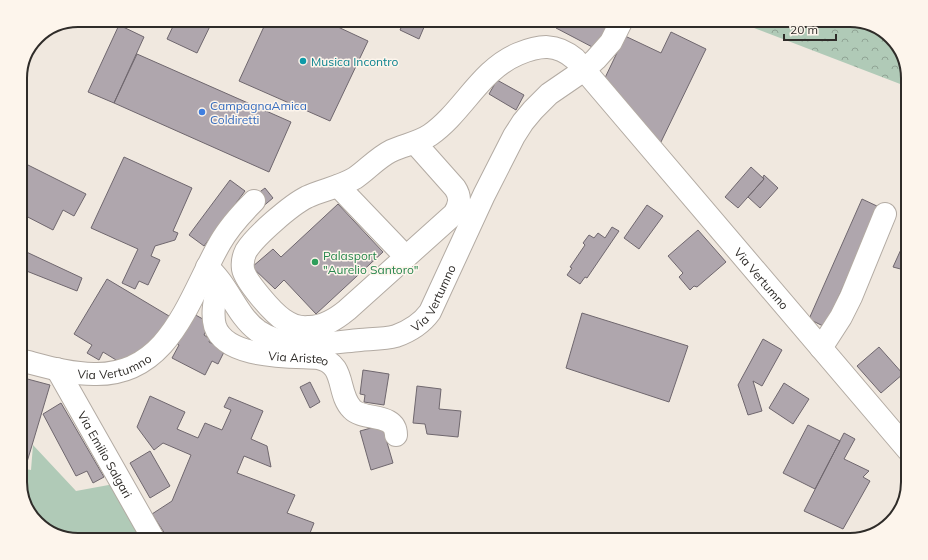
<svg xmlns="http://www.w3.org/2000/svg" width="928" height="560" font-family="Mulish,sans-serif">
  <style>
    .grass { fill: #b0cab7 }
    .park { fill: url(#park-crowns) }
    .building { fill: #afa6ad; stroke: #6f676e }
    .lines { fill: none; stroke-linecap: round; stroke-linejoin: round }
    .minor-casing { stroke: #b3aba3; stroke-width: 24 }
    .minor { stroke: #fff; stroke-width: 22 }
    .culture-dot { fill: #0f9aa8; stroke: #fdf5ec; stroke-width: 1.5 }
    .shop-dot { fill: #3f7fe0; stroke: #fdf5ec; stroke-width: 1.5 }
    .leisure-dot { fill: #2e9e5b; stroke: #fdf5ec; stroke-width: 1.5 }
    .labels { text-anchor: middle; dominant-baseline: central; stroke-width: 3; stroke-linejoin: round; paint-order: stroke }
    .culture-label { font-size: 12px; fill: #0d838f; stroke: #fdf5ec; text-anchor: start }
    .shop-label { font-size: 12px; fill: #366cbe; stroke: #fdf5ec; text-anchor: start }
    .leisure-label { font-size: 12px; fill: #27864d; stroke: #fdf5ec; text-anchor: start }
    .street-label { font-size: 12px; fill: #2f2c29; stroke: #fdf5ec }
    .rim { fill: none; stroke: #2f2c29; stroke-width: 2 }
  </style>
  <defs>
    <pattern id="park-crowns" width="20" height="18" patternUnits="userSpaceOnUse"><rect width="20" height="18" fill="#b0cab7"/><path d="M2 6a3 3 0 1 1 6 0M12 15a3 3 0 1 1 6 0" fill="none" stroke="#90a495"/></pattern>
  </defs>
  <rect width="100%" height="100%" fill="#f0e8df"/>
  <path class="grass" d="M33,445l43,46 38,-7 31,56h-67l-29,-8 -21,-21 -8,-25v-18l11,2z"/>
  <path class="park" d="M733,20h117l29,8 21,21 8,25v13z"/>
  <path class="building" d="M176,20h37l-16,33 -30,-14z
    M267,20h56l45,21 -38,80 -91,-40z
    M402,20h25l-8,19 -19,-9 4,-9z
    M561,20h53l-16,30 -42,-22z
    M119,25l25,12 -30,66 -26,-11z
    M671,32l35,17 -46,95 -57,-62 22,-46 36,17z
    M137,54l154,68 -22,50 -155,-69z
    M497,80l27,15 -8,15 -27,-16z
    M124,157l68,31 -19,43 5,2 -3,7 -20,6 -4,10 9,4 -12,25 -9,-4 -4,8 -13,-6 16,-34 -47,-21z
    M20,161l66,33 -12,22 -11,-6 -10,20 -33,-17z
    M751,167l13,12 -26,29 -13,-11z
    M764,175l14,13 -18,20 -12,-11 16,-18 -1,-2z
    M230,180l15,11 -41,55 -15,-11z
    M265,188l8,10 -12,10 -8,-11z
    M862,199l17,8 -54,120 -16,-8z
    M338,204l45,48 -67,62 -32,-34 -9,9 -23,-22 21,-18 8,8z
    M647,205l16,11 -24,33 -15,-11z
    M612,227l7,4 -32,47 -2,-1 -5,7 -13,-9 5,-7 -2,-1 15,-22 -2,-2 6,-8 5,3 4,-5 7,5z
    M698,230l28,32 -29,25 -3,-1 -4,4 -11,-13 4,-4 -15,-17z
    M908,234v37l-15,-4z
    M20,249l62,29 -5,13 -53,-21 -4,5z
    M107,279l67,40 -48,47 -23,-14 -4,8 -12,-7 5,-8 -18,-11z
    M20,303l6,5 -6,7z
    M908,308v11l-5,-5z
    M192,313l18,10 -6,12 6,4 -1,3 16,8 -7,14 -6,-3 -7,14 -33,-17 7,-13 -3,-2z
    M582,313l106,33 -19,56 -103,-34z
    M763,339l19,11 -20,36 -9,-5 9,30 -14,4 -10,-30z
    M879,347l24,27 -22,19 -24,-27z
    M363,370l26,4 -5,31 -20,-3 1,-7 -5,-1z
    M20,377l30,8 -23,77 -7,-2z
    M310,382l10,20 -10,6 -10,-21z
    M784,383l25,16 -16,25 -24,-16z
    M417,386l24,3 -2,20 22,2 -3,26 -31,-3 -2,-10 -12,-1z
    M150,396l35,16 -8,17 21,9 7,-15 17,7 9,-20 -7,-3 5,-10 34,14 -12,28 16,7 4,21 -27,-11 -7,17 58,22 -8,18 27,10 -6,15 -3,2h-136l-17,-26 20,-13 19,-46 -28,-12 -9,7 -17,-23z
    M61,403l43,74 -11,6 -6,-12 -11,5 -33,-62z
    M382,425l11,38 -22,7 -11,-39z
    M808,425l32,16 -25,48 -32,-16z
    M844,433l11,6 -11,20 25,12 -6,6 7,4 -27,48 -39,-18z
    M150,451l20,35 -20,12 -20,-35z"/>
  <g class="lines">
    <defs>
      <g id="minor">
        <path id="s1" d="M415,143l40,45c6,9 5,17 -1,26l-107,96c-11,9 -23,17 -38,17 -8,1 -18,-2 -25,-7 -11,-7 -39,-39 -41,-51 -1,-7 0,-12 3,-18 9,-15 45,-46 61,-54 15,-7 33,-10 48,-19 12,-8 22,-20 36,-27 13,-6 27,-8 39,-16 33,-23 50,-65 88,-81 22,-9 38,-11 57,5l333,391"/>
        <path d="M338,186l68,71"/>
        <path id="s2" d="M207,267c21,17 29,48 51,64 29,20 69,12 102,9 11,-1 25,-1 36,-4 14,-5 26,-13 34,-24l54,-117 30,-59 9,-14 10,-12 16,-16 35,-24 12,-11 15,-17 11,-22"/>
        <path id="s3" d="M219,281c-3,14 -8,30 -4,45 11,33 75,30 103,32 29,6 18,35 34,51 11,12 44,3 44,26"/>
        <path d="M821,348l20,-31 10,-20 34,-83"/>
        <path id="s4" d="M20,360c24,6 49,14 74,14 76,2 95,-77 126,-131 9,-16 21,-29 34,-42"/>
        <path id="s5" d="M57,369l97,171"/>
      </g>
    </defs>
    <use href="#minor" class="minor-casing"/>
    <use href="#minor" class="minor"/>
  </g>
  <circle class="culture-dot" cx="303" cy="61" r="4"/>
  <circle class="shop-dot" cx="202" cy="112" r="4"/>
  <circle class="leisure-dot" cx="315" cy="262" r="4"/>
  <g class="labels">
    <g class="culture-label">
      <text x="311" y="61">Musica Incontro</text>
    </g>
    <g class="shop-label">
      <text x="210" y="105">CampagnaAmica<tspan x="210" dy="14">Coldiretti</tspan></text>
    </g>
    <g class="leisure-label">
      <text x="323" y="255">Palasport<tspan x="323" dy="14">"Aurelio Santoro"</tspan></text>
    </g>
    <g class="street-label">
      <text stroke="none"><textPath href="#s1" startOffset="1076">Via Vertumno</textPath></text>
      <text stroke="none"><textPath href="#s2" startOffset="279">Via Vertumno</textPath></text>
      <text stroke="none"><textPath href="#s3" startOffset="140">Via Aristeo</textPath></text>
      <text stroke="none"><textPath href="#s4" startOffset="97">Via Vertumno</textPath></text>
      <text stroke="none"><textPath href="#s5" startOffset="98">Via Emilio Salgari</textPath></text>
    </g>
  </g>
  <path d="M0 0H928V560H0ZM78 27H850A51 51 0 0 1 901 78V482A51 51 0 0 1 850 533H78A51 51 0 0 1 27 482V78A51 51 0 0 1 78 27Z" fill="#fdf5ec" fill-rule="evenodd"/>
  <path class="rim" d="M78 27H850A51 51 0 0 1 901 78V482A51 51 0 0 1 850 533H78A51 51 0 0 1 27 482V78A51 51 0 0 1 78 27Z"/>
  <path d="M784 34v6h52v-6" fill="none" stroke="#2f2c29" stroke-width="2"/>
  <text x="790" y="34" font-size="12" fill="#2f2c29" stroke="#fdf5ec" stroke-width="3" paint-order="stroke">20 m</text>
</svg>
